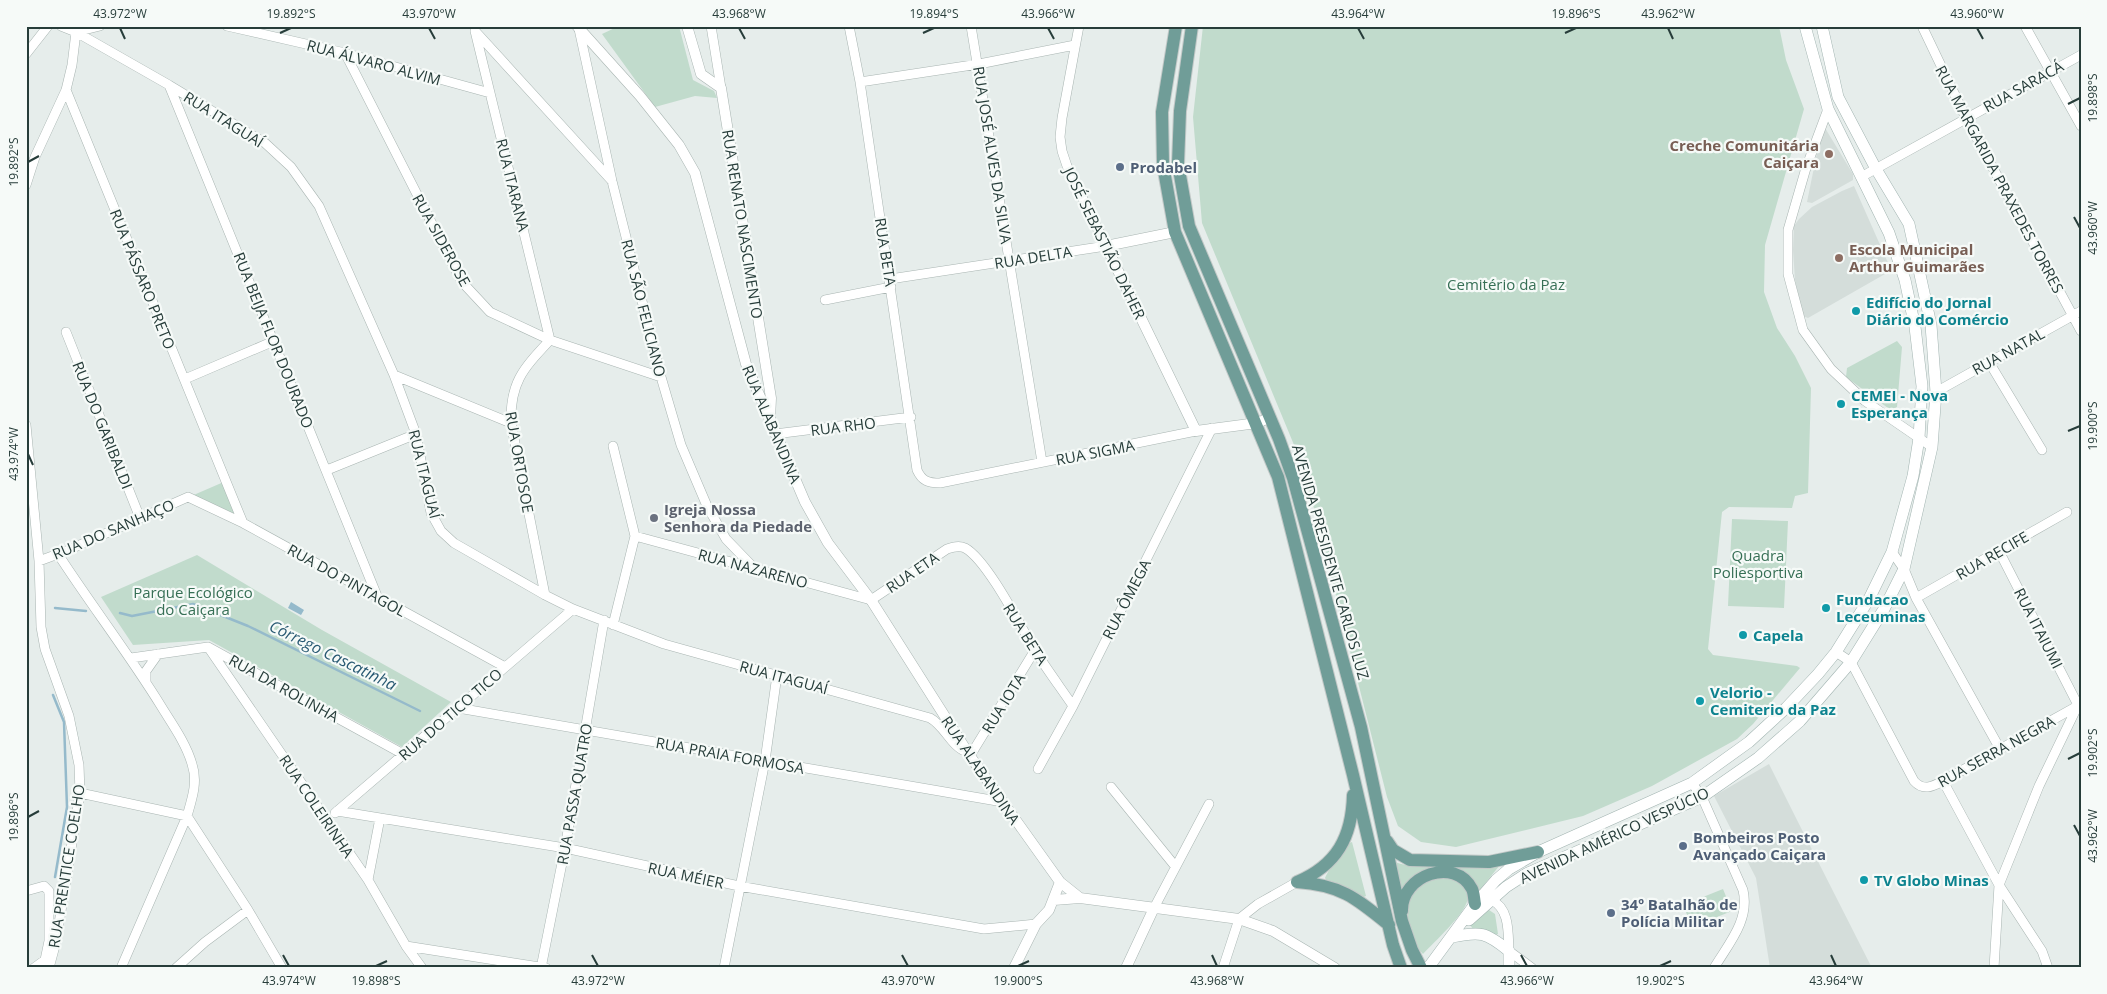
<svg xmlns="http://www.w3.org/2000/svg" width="2107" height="994" font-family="'Open Sans',sans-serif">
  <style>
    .built { fill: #d4ddda }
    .green { fill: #c1dbcc }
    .water { fill: #95bacb }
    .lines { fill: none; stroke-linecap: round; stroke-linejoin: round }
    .stream { stroke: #95bacb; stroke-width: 2.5 }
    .minor-casing { stroke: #a9b5b2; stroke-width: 10 }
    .tertiary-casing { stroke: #a9b5b2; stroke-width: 11 }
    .secondary-casing { stroke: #a2b4b1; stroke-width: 12 }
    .primary-casing { stroke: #c3c9c8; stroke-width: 14 }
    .minor { stroke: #fff; stroke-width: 9 }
    .tertiary { stroke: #fff; stroke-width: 10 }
    .secondary { stroke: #fff; stroke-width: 11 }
    .primary { stroke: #709d98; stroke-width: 12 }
    .ticks { fill: none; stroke: #273d3a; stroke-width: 2 }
    .education-dot { fill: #8d6e63; stroke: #f6faf8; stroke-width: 2 }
    .service-dot { fill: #5c6f8a; stroke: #f6faf8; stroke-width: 2 }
    .culture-dot { fill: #0f9aa8; stroke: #f6faf8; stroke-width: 2 }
    .worship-dot { fill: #6b7280; stroke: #f6faf8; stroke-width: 2 }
    .labels { text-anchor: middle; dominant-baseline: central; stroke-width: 4.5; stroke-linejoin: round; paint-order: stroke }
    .street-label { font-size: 15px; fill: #273d3a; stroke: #f6faf8 }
    .education-label { font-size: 15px; font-weight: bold; fill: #785e54; stroke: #f6faf8; text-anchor: end }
    .service-label { font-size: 15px; font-weight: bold; fill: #4e5e75; stroke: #f6faf8; text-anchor: start }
    .park-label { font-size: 15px; fill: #366f55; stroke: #f6faf8 }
    .culture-label { font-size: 15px; font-weight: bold; fill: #0d838f; stroke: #f6faf8; text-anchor: start }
    .worship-label { font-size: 15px; font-weight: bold; fill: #5b616d; stroke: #f6faf8; text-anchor: start }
    .water-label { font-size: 16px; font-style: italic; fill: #285972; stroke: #f6faf8 }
    .neatline { fill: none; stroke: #273d3a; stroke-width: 2 }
    .ticks-label { font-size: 12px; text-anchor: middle; fill: #273d3a }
  </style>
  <rect width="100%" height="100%" fill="#e6edeb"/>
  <path class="built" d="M1825,128l28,46v6l-41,23 -5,-1 14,-69z
    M1854,186l35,79 -4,9 -77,44 -5,-2 -8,-36 -2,-30 1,-24 5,-7 13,-12 30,-16z
    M1769,764l28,56 75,148h-102l-14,-90 -42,-82z"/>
  <path class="green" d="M619,26h60l14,54 21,11 3,7 -22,-2 -40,11 -53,-73z
    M1203,26h576l7,34 18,49 -39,136 -1,47 13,36 18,28 16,32 -3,105 -13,3 -3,12 -63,-1 -7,5 -14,137 5,6 84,11 3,2 -47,56 -16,15 -85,47 -69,30 -127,31 -35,-5 -23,-16 -11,-29 -83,-328 -102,-246 -9,-106z
    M1897,341l5,6 -5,60 -5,4 -46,-34 1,-9z
    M226,481l15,41 -52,-25z
    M1732,519l56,2 -4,87 -56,-2z
    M197,555l125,75 129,72 -49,45 -193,-107 -76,5 -32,-48z
    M1352,842l14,54 -5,2 -33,-15 -3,-5c6,-11 14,-32 27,-36z
    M1395,862c16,7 33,2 50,3 19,1 36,4 55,0l-22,27 -5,-10 -48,-12c-13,6 -17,16 -26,21z
    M1450,877l14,8c2,4 4,8 4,12 0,15 -35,46 -45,57 -14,-13 -19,-41 -13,-58l18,-17z
    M1723,889l9,22 -40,16 -9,-22z
    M1489,910l6,4 3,20 -3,1 -23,-7 -1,-2 1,-4z"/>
  <path class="water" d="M291,602l13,8 -3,5 -13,-7z"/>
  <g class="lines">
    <path class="stream" d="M55,608l31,3
      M26,611h1
      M120,613l12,3 61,-12 55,22 172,85
      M53,695l11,27 3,85 -12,70"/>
    <defs>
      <path id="minor" d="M61,26l15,6 93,53 96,58 26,24 28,39 75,169 22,59 15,79 10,18 13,12 91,52 28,14 91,35 266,74c15,8 21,29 37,34
        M227,26l118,27 145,40
        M711,26l10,62
        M849,26l11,56 57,388c5,11 11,13 23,13l256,-52
        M971,26l71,436
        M1922,26l44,92 115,213
        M2025,26l56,100
        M579,29l33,152 49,196 20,68 26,61 19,33 28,29
        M475,31l75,309c-27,29 -40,42 -39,83l34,172
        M476,32l136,149
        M345,53l107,210 10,19 28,30 60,28 111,37
        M26,54l22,-28
        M860,82l119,-18 96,-19
        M169,85l208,511
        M66,90l177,433
        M1828,109l-22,59 -18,62v44l15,56 28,39 34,32 67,46
        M1861,177l220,-122
        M26,185l9,-28 31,-67 6,-25 4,-33 24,-6
        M890,279l216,-33 -39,-80 -5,-15 -2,-14 2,-19 17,-92
        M825,300l66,-13
        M66,332l74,186
        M1989,362l53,88
        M394,375l117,48
        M185,379l89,-38
        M1936,392l145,-81
        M26,425l13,136 2,66 4,22 24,67 10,49 1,28 -24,149 -7,26
        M775,434l136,-17
        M613,446l22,90 -22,89
        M327,470l89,-36
        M635,536l236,64 76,-51c6,-2 12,-4 18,-1 22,12 55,77 69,101 12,19 26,38 39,57
        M1999,551l81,158
        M1892,552l12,17 12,29 84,151
        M58,554c33,51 71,100 103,152 11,18 25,37 31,58 6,18 0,35 -5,52l-66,152
        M39,561l27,-10 122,-54 55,26 262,144
        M1916,598l151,-86
        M208,647l160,233 38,66 16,22
        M1836,652l15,10 63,119c9,10 18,6 29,0l138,-77
        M131,658l77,-11 195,107
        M146,681v-10l12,-17
        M458,708l545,94
        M970,756l65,-106
        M1038,769l35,-63 139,-278
        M1943,781l56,104 43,66 6,17
        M1692,783l10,14 41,93c7,30 -14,53 -29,78
        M1111,787l64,79
        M80,793l107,23 61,94 34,58
        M337,811l228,37 174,38 245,43 52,-5
        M335,813l238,-204
        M368,880l12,-62
        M26,891l18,-5 5,5v50l-4,19
        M1491,900c19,8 17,33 18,51l23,17
        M1154,908l55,-104
        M406,946l140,22
        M34,968l11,-8h3
        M176,968l29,-26 43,-32
        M541,968l24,-120 39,-228
        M724,968l41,-207 12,-86
        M1223,968l16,-49 19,-15 39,-22
        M1994,968l5,-83 40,-99 39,-81"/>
      <path id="tertiary" d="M577,26l63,70 39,49 16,28 51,191 59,138 23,41 43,57 99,156 90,126 20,16
        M687,26l14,48 20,14 50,310 -1,21
        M1175,232l-69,14 90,185 61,-8 12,-5
        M1054,900l26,-2 159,21 34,12 62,37
        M1014,968l22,-44 13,-14 11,-28
        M1126,968l28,-60"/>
      <path id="secondary" d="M1469,920l37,-33 20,-13 176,-77 56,-39 42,-37 51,-59 33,-53 20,-40 28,-122 4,-55 -5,-67 -22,-101 -33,-55 -38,-72 -16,-71
        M1452,937c28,-6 34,-5 57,14v17
        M1428,968l47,-64 21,-24 13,-11 29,-17 154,-69 57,-41 37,-34 32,-34 18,-22 33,-53 23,-47 21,-76 6,-38 3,-52 -7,-59 -10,-47 -16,-47 -61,-124 -23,-83"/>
      <path id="primary" d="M1176,26l-14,86 1,53 12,67 103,245 75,298 40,170 8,23
        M1192,26l-12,85 -2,53 11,62 90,213 14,39 68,249 41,194 10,29 9,18
        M1387,841l6,9 17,10 79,2 49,-10
        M1297,882c40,-17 55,-45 56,-87
        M1297,882c44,3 59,16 92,43
        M1402,911c-1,-36 53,-55 70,-22 2,4 2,10 3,15"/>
    </defs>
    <use href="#minor" class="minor-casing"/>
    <use href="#tertiary" class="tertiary-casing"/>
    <use href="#secondary" class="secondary-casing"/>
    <use href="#primary" class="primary-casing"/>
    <use href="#minor" class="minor"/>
    <use href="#tertiary" class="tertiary"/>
    <use href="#secondary" class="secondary"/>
    <use href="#primary" class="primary"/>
  </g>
  <path class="ticks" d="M120,28l5,11M429,28l6,11M739,28l6,11M1048,28l6,11M1358,28l6,11M1668,28l5,11M1977,28l6,11M280,33l11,-5M923,33l11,-5M1565,33l11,-5M2068,104l12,-6M28,162l11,-6M2074,217l6,11M2068,431l12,-5M28,454l5,11M2068,759l12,-6M28,817l11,-6M2074,825l6,11M283,955l6,11M592,955l6,11M902,955l6,11M1212,955l5,11M1521,955l6,11M1831,955l5,11M376,966l11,-5M1018,966l11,-5M1660,966l11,-5"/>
  <g class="education-dot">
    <circle cx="1829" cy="154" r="5"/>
    <circle cx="1839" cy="258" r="5"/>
  </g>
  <g class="service-dot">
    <circle cx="1120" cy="167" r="5"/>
    <circle cx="1683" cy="846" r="5"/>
    <circle cx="1611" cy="913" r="5"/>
  </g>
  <g class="culture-dot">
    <circle cx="1856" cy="311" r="5"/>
    <circle cx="1841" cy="404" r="5"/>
    <circle cx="1826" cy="608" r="5"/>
    <circle cx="1743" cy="635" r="5"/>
    <circle cx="1700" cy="701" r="5"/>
    <circle cx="1864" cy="880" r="5"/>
  </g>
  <circle class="worship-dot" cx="654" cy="518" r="5"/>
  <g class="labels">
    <g class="street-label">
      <text transform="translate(374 62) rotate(15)">RUA ÁLVARO ALVIM</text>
      <text transform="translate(2023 86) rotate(-29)">RUA SARACÁ</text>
      <text transform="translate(224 119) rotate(32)">RUA ITAGUAÍ</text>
      <text transform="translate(993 155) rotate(81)">RUA JOSÉ ALVES DA SILVA</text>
      <text transform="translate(2000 179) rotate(62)">RUA MARGARIDA PRAXEDES TORRES</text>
      <text transform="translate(513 185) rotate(76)">RUA ITARANA</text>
      <text transform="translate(743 224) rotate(81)">RUA RENATO NASCIMENTO</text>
      <text transform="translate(442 240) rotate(61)">RUA SIDEROSE</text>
      <text transform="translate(1105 243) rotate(64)">JOSÉ SEBASTIÃO DAHER</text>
      <text transform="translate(886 252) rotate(81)">RUA BETA</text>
      <text transform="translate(1033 257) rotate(-9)">RUA DELTA</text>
      <text transform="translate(143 279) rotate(68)">RUA PÁSSARO PRETO</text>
      <text transform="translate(644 308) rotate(76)">RUA SÃO FELICIANO</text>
      <text transform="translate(274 340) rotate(68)">RUA BEIJA FLOR DOURADO</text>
      <text transform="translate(2008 351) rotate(-29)">RUA NATAL</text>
      <text transform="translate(772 424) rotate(67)">RUA ALABANDINA</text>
      <text transform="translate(103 425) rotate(68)">RUA DO GARIBALDI</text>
      <text transform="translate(843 426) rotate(-7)">RUA RHO</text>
      <text transform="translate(1095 452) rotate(-11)">RUA SIGMA</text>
      <text transform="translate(520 462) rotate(80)">RUA ORTOSOE</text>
      <text transform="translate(425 474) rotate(76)">RUA ITAGUAÍ</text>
      <text transform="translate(113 529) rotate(-23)">RUA DO SANHAÇO</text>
      <text transform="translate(1992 555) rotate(-30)">RUA RECIFE</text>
      <text transform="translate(1331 562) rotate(74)">AVENIDA PRESIDENTE CARLOS LUZ</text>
      <text transform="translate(753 568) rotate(15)">RUA NAZARENO</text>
      <text transform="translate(912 572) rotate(-34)">RUA ETA</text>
      <text transform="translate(347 580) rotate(29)">RUA DO PINTAGOL</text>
      <text transform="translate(1126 599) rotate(-63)">RUA ÔMEGA</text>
      <text transform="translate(2039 628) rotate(63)">RUA ITAIUMI</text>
      <text transform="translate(1026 634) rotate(58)">RUA BETA</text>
      <text transform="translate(784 677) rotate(15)">RUA ITAGUAÍ</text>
      <text transform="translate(284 688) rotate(29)">RUA DA ROLINHA</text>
      <text transform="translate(1003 703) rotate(-58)">RUA IOTA</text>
      <text transform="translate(450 714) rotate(-41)">RUA DO TICO TICO</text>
      <text transform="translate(1996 751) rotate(-29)">RUA SERRA NEGRA</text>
      <text transform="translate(730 755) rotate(10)">RUA PRAIA FORMOSA</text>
      <text transform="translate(981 770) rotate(56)">RUA ALABANDINA</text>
      <text transform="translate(574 794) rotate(-80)">RUA PASSA QUATRO</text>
      <text transform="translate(317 806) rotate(56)">RUA COLEIRINHA</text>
      <text transform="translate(1614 835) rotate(-25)">AVENIDA AMÉRICO VESPÚCIO</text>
      <text transform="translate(66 866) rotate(-81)">RUA PRENTICE COELHO</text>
      <text transform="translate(686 875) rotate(12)">RUA MÉIER</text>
    </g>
    <g class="education-label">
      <text x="1819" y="145">Creche Comunitária<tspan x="1819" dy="17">Caiçara</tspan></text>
      <text x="1849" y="249" text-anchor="start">Escola Municipal<tspan x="1849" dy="17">Arthur Guimarães</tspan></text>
    </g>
    <g class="service-label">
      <text x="1130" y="167">Prodabel</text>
      <text x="1693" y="837">Bombeiros Posto<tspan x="1693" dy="17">Avançado Caiçara</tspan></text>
      <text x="1621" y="904">34º Batalhão de<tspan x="1621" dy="17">Polícia Militar</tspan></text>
    </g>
    <g class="park-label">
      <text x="1506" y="284">Cemitério da Paz</text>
      <text x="1758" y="555">Quadra<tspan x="1758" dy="17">Poliesportiva</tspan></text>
      <text x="193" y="592">Parque Ecológico<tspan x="193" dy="17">do Caiçara</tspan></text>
    </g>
    <g class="culture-label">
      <text x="1866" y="302">Edifício do Jornal<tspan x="1866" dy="17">Diário do Comércio</tspan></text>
      <text x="1851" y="395">CEMEI - Nova<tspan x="1851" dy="17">Esperança</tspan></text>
      <text x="1836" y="599">Fundacao<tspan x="1836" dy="17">Leceuminas</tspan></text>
      <text x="1753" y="635">Capela</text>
      <text x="1710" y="692">Velorio -<tspan x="1710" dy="17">Cemiterio da Paz</tspan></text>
      <text x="1874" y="880">TV Globo Minas</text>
    </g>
    <g class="worship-label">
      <text x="664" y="509">Igreja Nossa<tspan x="664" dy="17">Senhora da Piedade</tspan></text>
    </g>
    <g class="water-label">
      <text transform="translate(333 655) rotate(26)">Córrego Cascatinha</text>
    </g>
  </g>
  <rect width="2107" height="994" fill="none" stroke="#f6faf8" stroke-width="55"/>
  <rect x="28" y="28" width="2052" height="938" class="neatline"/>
  <g class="ticks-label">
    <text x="120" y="18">43.972°W</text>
    <text x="291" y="18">19.892°S</text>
    <text x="429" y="18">43.970°W</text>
    <text x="739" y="18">43.968°W</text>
    <text x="934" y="18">19.894°S</text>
    <text x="1048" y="18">43.966°W</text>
    <text x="1358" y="18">43.964°W</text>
    <text x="1576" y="18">19.896°S</text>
    <text x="1668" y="18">43.962°W</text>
    <text x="1977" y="18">43.960°W</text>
    <text transform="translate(2093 98) rotate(-90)" y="4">19.898°S</text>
    <text transform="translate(14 162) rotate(-90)" y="4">19.892°S</text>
    <text transform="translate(2093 228) rotate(-90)" y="4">43.960°W</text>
    <text transform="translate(2093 426) rotate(-90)" y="4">19.900°S</text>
    <text transform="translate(14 454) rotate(-90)" y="4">43.974°W</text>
    <text transform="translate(2093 753) rotate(-90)" y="4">19.902°S</text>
    <text transform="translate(14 817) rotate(-90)" y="4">19.896°S</text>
    <text transform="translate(2093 836) rotate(-90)" y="4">43.962°W</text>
    <text x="289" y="985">43.974°W</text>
    <text x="376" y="985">19.898°S</text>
    <text x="598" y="985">43.972°W</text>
    <text x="908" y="985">43.970°W</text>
    <text x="1018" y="985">19.900°S</text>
    <text x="1217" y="985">43.968°W</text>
    <text x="1527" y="985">43.966°W</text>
    <text x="1660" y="985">19.902°S</text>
    <text x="1836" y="985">43.964°W</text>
  </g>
</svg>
